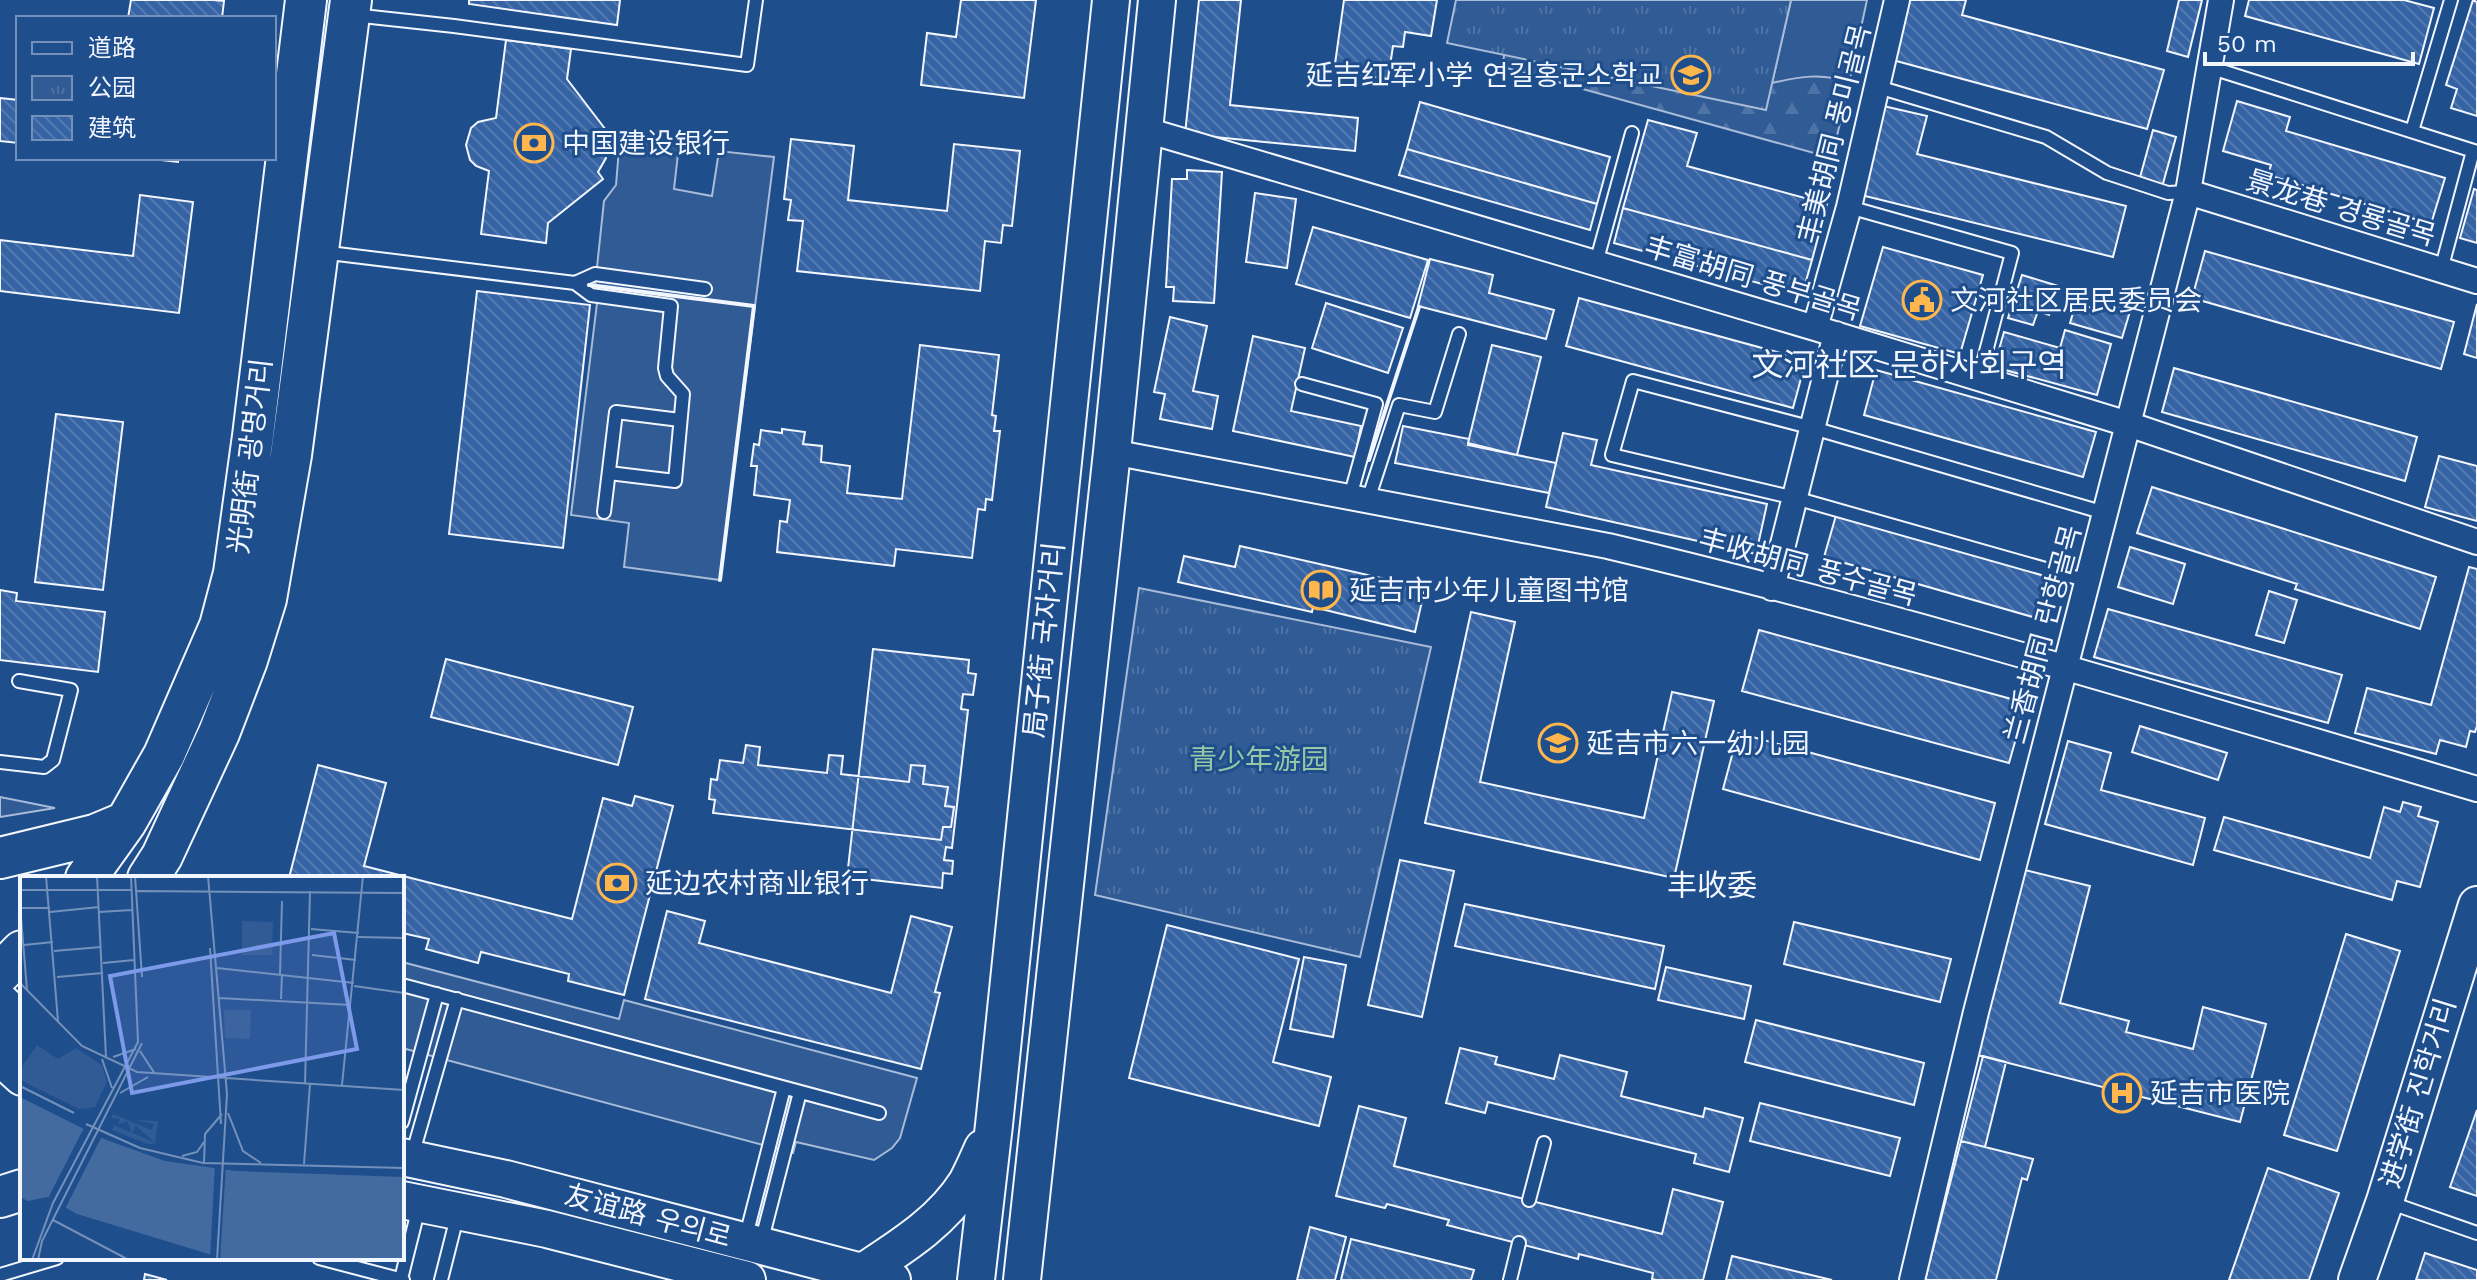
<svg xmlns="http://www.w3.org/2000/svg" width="2477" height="1280" font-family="'Work Sans','Noto Sans SC','Noto Sans KR',sans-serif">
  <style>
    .built { fill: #305b95; stroke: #a8bbd7; stroke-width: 2 }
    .forest { fill: url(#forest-firs); stroke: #a8bbd7; stroke-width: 2 }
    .park { fill: url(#park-tufts); stroke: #a8bbd7; stroke-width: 2 }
    .building { fill: url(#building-back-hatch); stroke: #f2f6ff; stroke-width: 2 }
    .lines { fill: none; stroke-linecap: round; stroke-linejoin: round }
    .lane-casing { stroke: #f2f6ff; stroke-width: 16 }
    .street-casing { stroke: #f2f6ff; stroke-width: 28 }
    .secondary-casing { stroke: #f2f6ff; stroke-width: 40 }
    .primary-casing { stroke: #f2f6ff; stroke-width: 44 }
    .lane { stroke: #1f4e8c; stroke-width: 12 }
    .street { stroke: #1f4e8c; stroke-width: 24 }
    .secondary { stroke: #1f4e8c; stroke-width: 36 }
    .primary { stroke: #1f4e8c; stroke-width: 40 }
    .wall { stroke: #f2f6ff; stroke-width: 4 }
    .labels { text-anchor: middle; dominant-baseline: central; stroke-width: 6; stroke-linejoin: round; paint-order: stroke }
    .poi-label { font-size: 28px; fill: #f2f6ff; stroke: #1f4e8c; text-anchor: start }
    .street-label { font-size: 28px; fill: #f2f6ff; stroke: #1f4e8c }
    .park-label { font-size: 28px; fill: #97c8a6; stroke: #1f4e8c }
    .neighbourhood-label { font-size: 30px; fill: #f2f6ff; stroke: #1f4e8c }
    .quarter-label { font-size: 32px; fill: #f2f6ff; stroke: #1f4e8c }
    .inset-road { fill: none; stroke: #7391ba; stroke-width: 2 }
    .view { fill: #7d9aea; fill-opacity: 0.15; stroke: #7d9aea; stroke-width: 4 }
    .inset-edge { fill: none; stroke: #f2f6ff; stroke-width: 4 }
  </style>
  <defs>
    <pattern id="forest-firs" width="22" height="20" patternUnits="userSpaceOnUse" patternTransform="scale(2)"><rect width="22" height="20" fill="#305b95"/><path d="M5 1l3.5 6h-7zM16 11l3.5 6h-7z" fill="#4e73a5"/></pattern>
    <pattern id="park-tufts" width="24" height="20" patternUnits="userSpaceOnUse" patternTransform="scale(2)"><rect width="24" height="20" fill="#305b95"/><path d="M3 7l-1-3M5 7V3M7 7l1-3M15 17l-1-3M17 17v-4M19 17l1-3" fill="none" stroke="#4e73a5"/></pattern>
    <pattern id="building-back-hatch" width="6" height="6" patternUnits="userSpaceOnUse" patternTransform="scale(2)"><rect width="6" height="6" fill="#3563a3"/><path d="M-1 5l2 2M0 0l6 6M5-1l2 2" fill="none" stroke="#537ab1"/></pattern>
  </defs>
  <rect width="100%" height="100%" fill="#1f4e8c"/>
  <path class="built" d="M1791,0h76l-18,83 -10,-4 -67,4z
    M620,137l59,8 -5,44 38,7 7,-45 55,6 -54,423 -96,-13 5,-44 -58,-8 28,-228 -4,-1 9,-85 12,-16z
    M0,797l55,11 -55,9z
    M402,962l217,57 5,-19 293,78 -17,60 -8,10 -18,12 -78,-18 -3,11 -391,-105z"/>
  <path class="forest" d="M1516,25l256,58c26,-6 52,-11 77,0l-17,75 -329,-91 1,-12z"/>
  <path class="park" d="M1456,0h335l-25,110 -319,-67z
    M1139,588l292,59 -71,310 -265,-62z"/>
  <path class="building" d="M131,0h82l11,1 -2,17h-94z
    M469,0h151l-3,25 -148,-21z
    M961,0h75l-12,98 -103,-13 6,-52 29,4z
    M1199,0h42l-11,105 128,13 -3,33 -170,-17z
    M1344,0h93l-6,36 -26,-4 -2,15 -10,-1 -5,33 -54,-8z
    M1906,0h60l-4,15 202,55 -17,59 -258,-70z
    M2179,0h23l-14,57 -21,-6z
    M2249,0h155l30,8 -15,56 -174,-48z
    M2473,0l4,2v114l-26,-8 6,-19 -11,-4z
    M506,40l65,9 -4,30 42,55 -8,7 5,17 -8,14 5,7 -55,44 -2,20 -65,-9 8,-63 -13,-5 -6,-6 -4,-15 5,-17 7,-6 18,-4z
    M0,98l18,2v43l-18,-2z
    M2237,101l53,16 -4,14 159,47 -14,46 -163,-49 3,-10 -48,-14z
    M1420,102l190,55 -13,47 -190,-55z
    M1879,105l48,11 -10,38 209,52 -13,51 -256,-63z
    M1648,120l49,13 -10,33 140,38 -15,56 -189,-52z
    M2153,130l23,7 -14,50 -23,-6z
    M791,139l63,7 -6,54 99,11 7,-67 66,7 -8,75 -9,-1 -2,18 -16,-2 -5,50 -183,-20 6,-50 -15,-1 3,-20 -7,-1z
    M1407,149l190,55 -7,26 -191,-55z
    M143,158h35v4z
    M1187,170l35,2 -8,131 -41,-2 1,-14h-8l6,-108h15z
    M2474,189l3,1v53l-17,-5z
    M1255,193l41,6 -9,69 -41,-6z
    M140,195l53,7 -14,111 -179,-22v-51l133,16z
    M1623,208l189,52 -10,35 -188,-52z
    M1313,227l115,33 -18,58 -114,-34z
    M1883,247l100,28 -23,79 -100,-28z
    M2205,251l249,71 -13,47 -249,-71z
    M1430,259l63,16 -4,18 65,17 -8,29 -128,-33z
    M2022,275l36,11 -9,29 -11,-4 -5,14 -25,-7z
    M477,291l113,14 -27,243 -114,-14z
    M2096,297l35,11 -9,30 -52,-15 6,-20 16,5z
    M1579,298l227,62 -13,48 -227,-62z
    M1326,303l77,25 -15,45 -76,-25z
    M2477,304v54l-13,-4z
    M1170,317l37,9 -14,65 25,5 -6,33 -52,-10 5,-25 -11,-2z
    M2065,330l46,14 -14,51 -103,-28 10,-35 56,16z
    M1253,336l52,12 -14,63 70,15 -6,31 -122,-26z
    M920,345l79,10 -7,60 4,1 -2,15h6l-8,69 -6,-1 -1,11 -7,-1 -6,49 -76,-9 -2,17 -117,-14 3,-31 7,1 3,-22 -36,-5 3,-29h-6l3,-22 5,1 2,-15 21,3v-4l23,3 -2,12 19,2 -1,16 29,4 -3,27 55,6z
    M1492,345l49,12 -24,98 -49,-12z
    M2174,368l243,69 -12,44 -243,-69z
    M1876,370l220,62 -13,45 -219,-62z
    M56,414l67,8 -20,168 -68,-8z
    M1403,426l66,13 -1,6 88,18 -7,30 -154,-30z
    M1563,433l34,7 -6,25 176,39 -11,50 -210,-47z
    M2439,456l38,10v55l-52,-14z
    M2152,487l284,90 -16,52 -125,-40 2,-5 -160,-51z
    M1837,512l219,62 -13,46 -219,-63z
    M1240,546l185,42 -10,44 -102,-25 -1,5 -134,-30 6,-26 51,11z
    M2130,547l55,17 -12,40 -55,-17z
    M2469,567l8,2v157l-2,6 -5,-1 -4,16 -26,-7 -4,14 -81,-21 12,-45 64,17z
    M0,590l17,3 -1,8 89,11 -7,60 -98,-12z
    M2269,591l28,9 -13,43 -28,-8z
    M2108,609l234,66 -14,48 -234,-66z
    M1471,612l44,10 -35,160 164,36 28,-126 42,9 -40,177 -249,-55z
    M1759,630l267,73 -17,60 -267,-72z
    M873,649l96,11 -1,13 8,1 -3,21 -10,-1 -2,15 7,1 -16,138 -6,-1 -2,13 9,1 -1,13 -9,-1 -1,15 -95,-11z
    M446,659l187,48 -15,58 -187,-48z
    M2140,726l87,27 -9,27 -86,-28z
    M1738,733l257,70 -15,57 -257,-71z
    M2068,741l43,12 -10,37 104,28 -12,47 -148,-41z
    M746,745l14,2 -2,18 69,8 2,-18 14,1 -2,18 68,8 2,-17 14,1 -2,18 25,3 -3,19 9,1 -3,20h-8l-2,13 -228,-27 2,-13 -6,-1 2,-20 6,1 3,-20 23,3z
    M318,765l68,18 -22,83 208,53 31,-121 29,8 3,-10 38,10 -49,189 -56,-14 1,-7 -88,-22 -3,11 -52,-14 3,-10 -27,-6v-55h-113z
    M2403,802l18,5 -3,9 20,6 -18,65 -23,-6 -5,19 -178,-50 10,-33 146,41 14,-51 16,5z
    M1400,860l54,11 -32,146 -54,-12z
    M2025,870l65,16 -30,117 69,18 -3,11 67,17 10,-42 63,17 -26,98 -263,-67z
    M1465,904l199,42 -9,43 -200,-43z
    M667,911l38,10 -6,22 192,50 20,-77 41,11 -17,65 5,1 -19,76 -276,-70z
    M1794,922l157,37 -11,43 -156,-38z
    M1167,925l132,34 -26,103 58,15 -12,49 -190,-48z
    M2346,934l54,17 -63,200 -53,-16z
    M1304,957l42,8 -13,72 -43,-8z
    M1666,967l85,19 -7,33 -86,-19z
    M1756,1020l168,43 -10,42 -169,-43z
    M1460,1048l37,9 -2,7 59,15 6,-24 67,17 -6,24 82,21 2,-9 38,10 -14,54 -35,-9 2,-9 -208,-52 -3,11 -39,-10z
    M1983,1056l23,6 -21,85 -24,-6z
    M1760,1103l140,35 -10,38 -140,-35z
    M1359,1106l47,12 -12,48 268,68 11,-45 50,13 -20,78h-47l-4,-1 1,-6 -74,-19 -1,5 -131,-34 2,-5 -62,-16 -2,4 -49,-12z
    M2477,1110v86l-27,-9z
    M1961,1141l72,18 -6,21 -5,-2 -26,102h-71z
    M2268,1168l71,25 -30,87h-80z
    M1310,1227l36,10 -11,43h-38z
    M1351,1239l123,31 -3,10h-130z
    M2425,1253l52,17v10h-61z
    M1732,1256l100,24h-106z
    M145,1274l22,6h-23z"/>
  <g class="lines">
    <defs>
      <path id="lane" d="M353,15l101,11 293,39 9,-65
        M2209,67l268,85
        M1878,87l168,50 61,36 61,20 20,-1
        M2412,131l39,-131
        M1849,207l163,46 -33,125
        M321,252l254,31 16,12 80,11 -6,62 2,8 16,18 -8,87 -66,-8
        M1596,263l36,-130
        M2441,270l32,-119
        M575,283l20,-9 110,15
        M1302,384l74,20 -26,93
        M1368,500l31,-95 36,7 24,-78
        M604,512l12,-100 64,8
        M2088,581l-293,-83 -183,-43 21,-74 180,47 292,85
        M0,762l44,5 9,-7 18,-70 -52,-9
        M402,985l477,128
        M402,1122l35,-128
        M412,1156l45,-157
        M1529,1200l15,-57
        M2388,1202l89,31
        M745,1240l39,-152
        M761,1243l39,-151
        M319,1258l84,22
        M0,1275l57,-17
        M401,1279l18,-72
        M441,1280l17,-67
        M1510,1280l9,-37"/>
      <path id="street" d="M1146,130l669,198 313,96 349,118
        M2188,192l289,89
        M1815,328l34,-121 48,-207
        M1112,452l496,94c293,69 581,158 869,243
        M1772,588l64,-254
        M1912,1280l64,-268 212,-820 33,-192"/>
      <path id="secondary" d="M0,1001l22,21
        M0,1057l22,20
        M402,1157l104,22 386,101
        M402,1200l145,29 200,51
        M863,1272c38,-25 79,-50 104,-90 6,-11 11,-23 16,-34
        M976,1280l18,-155 117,-1125
        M1022,1280l90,-828 45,-452
        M2357,1280l28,-79 92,-296"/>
      <path id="primary" d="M0,858l95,-23 31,-13
        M86,878l40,-56 38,-67 56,-129 14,-53 19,-137 53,-436
        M148,878l14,-22 57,-123 28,-73 19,-61 25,-144 60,-455
        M0,973l22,-22
        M0,1053l22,-25
        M0,1197l22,-7"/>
    </defs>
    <use href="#lane" class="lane-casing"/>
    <use href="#street" class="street-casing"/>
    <use href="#secondary" class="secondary-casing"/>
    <use href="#primary" class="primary-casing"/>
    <use href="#lane" class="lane"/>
    <use href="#street" class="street"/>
    <use href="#secondary" class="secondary"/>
    <use href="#primary" class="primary"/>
    <path class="wall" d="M589,285l165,21 -34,274
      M1369,460l50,-153"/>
  </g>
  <defs>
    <symbol id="school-ring" viewBox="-11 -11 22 22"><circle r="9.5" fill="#1f4e8c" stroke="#ffb74d" stroke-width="1.5"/><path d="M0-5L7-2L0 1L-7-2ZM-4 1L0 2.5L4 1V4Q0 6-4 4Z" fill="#ffb74d"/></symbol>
    <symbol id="bank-ring" viewBox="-11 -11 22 22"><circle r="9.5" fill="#1f4e8c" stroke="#ffb74d" stroke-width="1.5"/><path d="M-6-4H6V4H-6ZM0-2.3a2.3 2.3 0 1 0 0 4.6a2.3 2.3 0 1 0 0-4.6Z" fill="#ffb74d"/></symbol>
    <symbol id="civic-ring" viewBox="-11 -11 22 22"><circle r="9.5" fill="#1f4e8c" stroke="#ffb74d" stroke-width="1.5"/><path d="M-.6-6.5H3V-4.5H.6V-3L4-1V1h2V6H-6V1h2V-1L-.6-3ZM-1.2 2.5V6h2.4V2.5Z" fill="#ffb74d"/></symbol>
    <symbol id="library-ring" viewBox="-11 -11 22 22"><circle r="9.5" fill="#1f4e8c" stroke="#ffb74d" stroke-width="1.5"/><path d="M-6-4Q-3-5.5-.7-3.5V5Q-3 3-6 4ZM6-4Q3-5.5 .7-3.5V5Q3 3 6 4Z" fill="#ffb74d"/></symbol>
    <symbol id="hospital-ring" viewBox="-11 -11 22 22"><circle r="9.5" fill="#1f4e8c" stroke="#ffb74d" stroke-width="1.5"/><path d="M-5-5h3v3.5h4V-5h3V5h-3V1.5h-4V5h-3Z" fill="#ffb74d"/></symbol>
  </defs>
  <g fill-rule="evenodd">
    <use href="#school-ring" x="1669" y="53" width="44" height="44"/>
    <use href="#bank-ring" x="512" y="121" width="44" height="44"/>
    <use href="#civic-ring" x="1900" y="278" width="44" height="44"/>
    <use href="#library-ring" x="1299" y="568" width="44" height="44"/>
    <use href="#school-ring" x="1536" y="721" width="44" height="44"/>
    <use href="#bank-ring" x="595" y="861" width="44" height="44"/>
    <use href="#hospital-ring" x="2100" y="1071" width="44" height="44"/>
  </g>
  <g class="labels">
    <g class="poi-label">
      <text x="1663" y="75" text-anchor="end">延吉红军小学 연길홍군소학교</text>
      <text x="562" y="143">中国建设银行</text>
      <text x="1950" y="300">文河社区居民委员会</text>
      <text x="1349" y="590">延吉市少年儿童图书馆</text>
      <text x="1586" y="743">延吉市六一幼儿园</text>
      <text x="645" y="883">延边农村商业银行</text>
      <text x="2150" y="1093">延吉市医院</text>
    </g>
    <g class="street-label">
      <text transform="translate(1834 134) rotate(-76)">丰美胡同 풍미골목</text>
      <text transform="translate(2341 208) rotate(17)">景龙巷 경룡골목</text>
      <text transform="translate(1753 278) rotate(17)">丰富胡同 풍부골목</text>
      <text transform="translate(250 456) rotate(-83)">光明街 광명거리</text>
      <text transform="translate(1808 567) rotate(15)">丰收胡同 풍수골목</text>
      <text transform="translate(2043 634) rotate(-75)">兰香胡同 란향골목</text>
      <text transform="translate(1044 640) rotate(-84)">局子街 국자거리</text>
      <text transform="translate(2418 1093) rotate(-73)">进学街 진학거리</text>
      <text transform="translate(648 1216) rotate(15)">友谊路 우의로</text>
    </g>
    <g class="park-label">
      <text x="1259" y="759">青少年游园</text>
    </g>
    <g class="neighbourhood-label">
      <text x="1712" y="885">丰收委</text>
    </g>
    <g class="quarter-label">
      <text x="1909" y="365">文河社区 문하사회구역</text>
    </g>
  </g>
  <g transform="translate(20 876)">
    <rect width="384" height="384" fill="#1f4e8c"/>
    <path d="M93,238l38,16 3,-6 -19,-4 23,1 -3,22 -3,1h-5l-35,-14 2,-5 40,17 -18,-16 -4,7 -5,-12 -9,4 2,-6 -9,-1z" fill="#305b95"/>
    <path d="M222,45l31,1 -1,33h-30zM204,134h27l-1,29 -25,-1zM17,169l21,14 18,-11 26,17 5,17 -12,25 -16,2 -59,-29v-11z" fill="#305b95"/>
    <path d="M0,221l84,42 61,22 70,10 169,6v82l-182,-1 -145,-44 -30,-17 -19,4 -8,-4z" fill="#446ba0"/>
    <path d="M65,250l18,8 -38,75 -18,-9zM195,289l11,1 -6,94 -10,-1z" fill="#1f4e8c"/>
    <path class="inset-road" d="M26,0l12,145M77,0l9,181M115,0l7,101M188,0l19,218 -10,166M0,14h112M117,15l267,2M0,29l7,85M0,32h30M30,36l49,-5M79,36l33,-2M291,53l48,4M338,61l46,1M4,69l29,-3M190,72l11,176M34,75l47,-4M292,79l44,5M83,87l31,-3M197,92l137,15M260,98l2,-73M37,101l46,-4M0,107l62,63 55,26 267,18M334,110l50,7M199,122l132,7M261,123l1,-25M120,175l15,23M93,181l23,-8M82,183l10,29M285,208l5,-193M322,209l21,-209M0,210l54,27M100,217l28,-16M208,237l15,38 18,12M66,248l54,24 63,15 201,5M162,280l15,-4 7,-10M184,287l1,-29 17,-20M284,288l6,-80M33,344l76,40M12,384l21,-57 85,-161 -7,-166M18,384l4,-19 100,-198"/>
    <path class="view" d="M314,57l23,116 -225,44 -22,-117z"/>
    <rect width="384" height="384" class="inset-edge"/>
  </g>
  <rect x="16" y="16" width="260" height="144" fill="#1f4e8c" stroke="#7391ba" stroke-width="2"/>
  <rect x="32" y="42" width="40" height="12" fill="#1f4e8c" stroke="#7391ba" stroke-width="2"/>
  <text x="88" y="56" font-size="24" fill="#f2f6ff">道路</text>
  <rect x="32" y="76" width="40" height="24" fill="url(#park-tufts)" stroke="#7391ba" stroke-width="2"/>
  <text x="88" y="96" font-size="24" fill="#f2f6ff">公园</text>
  <rect x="32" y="116" width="40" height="24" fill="url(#building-back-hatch)" stroke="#7391ba" stroke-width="2"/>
  <text x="88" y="136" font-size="24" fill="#f2f6ff">建筑</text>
  <path d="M2205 52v12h208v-12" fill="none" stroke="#f2f6ff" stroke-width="4"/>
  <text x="2217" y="52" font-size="24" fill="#f2f6ff" stroke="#1f4e8c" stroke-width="6" paint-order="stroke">50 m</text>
</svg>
